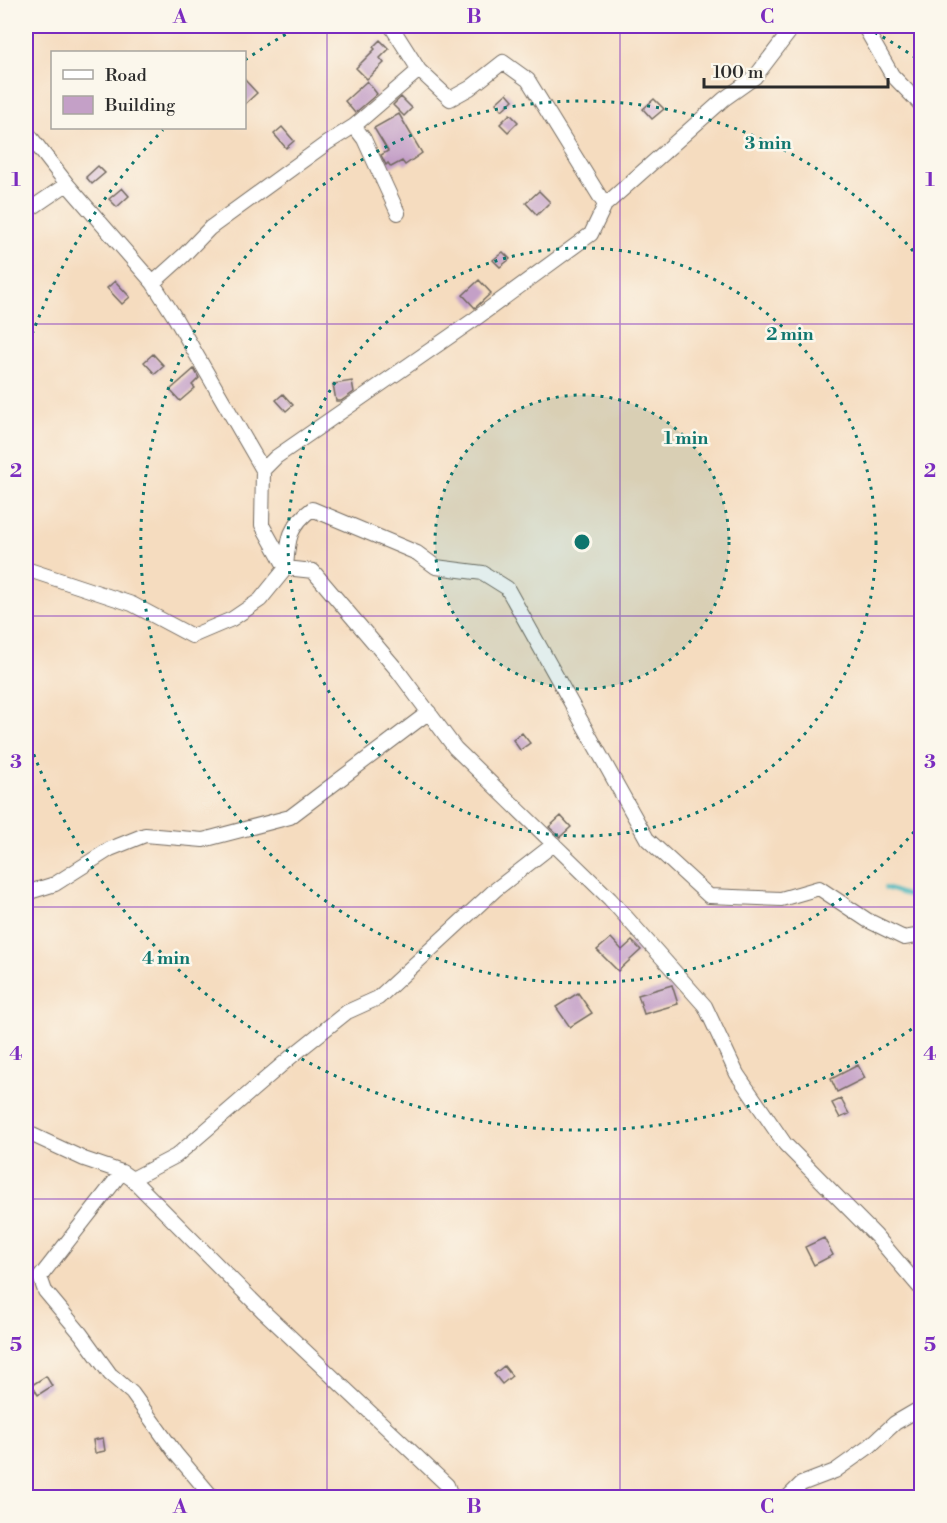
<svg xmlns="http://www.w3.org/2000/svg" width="947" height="1523" font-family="'Libre Bodoni',serif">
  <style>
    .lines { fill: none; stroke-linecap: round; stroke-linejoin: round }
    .stream { stroke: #46b6bc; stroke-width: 4 }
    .building { fill: #c4a0c7 }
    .minor-casing { stroke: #72695f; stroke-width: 16 }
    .minor { stroke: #fff; stroke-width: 14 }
    .grid { fill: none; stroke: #7b2cbf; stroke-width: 1.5; stroke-opacity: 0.55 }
    .ring { fill: none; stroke: #0f766e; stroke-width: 3; stroke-dasharray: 3 6 }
    .centre { fill: #0f766e; stroke: #fbf7ec; stroke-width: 3 }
    .ring-label { font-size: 18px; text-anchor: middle; font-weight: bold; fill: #0f766e; stroke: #fbf7ec; stroke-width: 5; stroke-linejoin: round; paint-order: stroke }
    .neatline { fill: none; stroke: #7b2cbf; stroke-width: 2 }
    .grid-label { font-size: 20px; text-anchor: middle; font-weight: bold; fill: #7b2cbf }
  </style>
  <rect width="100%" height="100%" fill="#fbf7ec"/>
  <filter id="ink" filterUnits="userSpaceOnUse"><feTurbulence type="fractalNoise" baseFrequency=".0167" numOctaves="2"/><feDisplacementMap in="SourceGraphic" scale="12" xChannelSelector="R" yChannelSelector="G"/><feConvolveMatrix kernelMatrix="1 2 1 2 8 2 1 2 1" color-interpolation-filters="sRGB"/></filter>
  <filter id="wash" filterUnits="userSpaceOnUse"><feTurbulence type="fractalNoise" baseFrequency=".008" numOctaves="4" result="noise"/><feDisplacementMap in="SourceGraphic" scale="24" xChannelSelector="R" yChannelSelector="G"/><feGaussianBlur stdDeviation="1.35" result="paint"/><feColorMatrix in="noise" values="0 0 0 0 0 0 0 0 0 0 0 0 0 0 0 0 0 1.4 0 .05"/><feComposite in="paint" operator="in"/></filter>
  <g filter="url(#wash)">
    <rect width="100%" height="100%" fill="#f5dcbf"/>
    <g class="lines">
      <path class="stream" d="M885,888l37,12"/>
    </g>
    <g id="blocks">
      <path class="building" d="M380,40l9,9 -9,9 4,5 -17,16 -11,-11 19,-19 -2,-2z
        M244,79l13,14 -13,12z
        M367,81l10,13 -22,19 -10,-12z
        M507,93l6,7 -11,10 -6,-7z
        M401,97l11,11 -8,8 -11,-11z
        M654,99l10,10 -12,10 -9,-10z
        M399,114l23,39 -17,12 -3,-4 -11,6 -3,-4 -2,2 -5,-10 7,-4 -14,-23z
        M510,114l8,8 -10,10 -8,-8z
        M282,127l12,14 -8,7 -12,-14z
        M98,166l7,7 -13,11 -6,-7z
        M122,188l7,8 -12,11 -8,-8z
        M539,191l11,11 -13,13 -11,-12z
        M503,252l7,7 -10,8 -7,-7z
        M479,280l12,13 -16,15 -12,-13z
        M115,281l15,16 -8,7 -15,-16z
        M153,354l11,12 -9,8 -11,-12z
        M194,369l5,9 -7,7 3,3 -15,13 -10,-11z
        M352,381l2,11 -13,9h-5l-3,-17z
        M283,394l10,11 -7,6 -10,-11z
        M522,733l8,10 -10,7 -7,-10z
        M561,816l10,11 -11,10 -11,-10z
        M611,938l11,12 10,-9 9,9 -23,21 -21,-21z
        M672,985l6,19 -34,10 -6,-19z
        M578,993l14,20 -22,14 -14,-20z
        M858,1065l7,13 -28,14 -6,-13z
        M841,1099l8,15 -9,4 -8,-15z
        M824,1238l9,17 -19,10 -9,-18z
        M504,1366l8,10 -10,8 -8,-10z
        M46,1376l6,10 -14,9 -6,-10z
        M103,1438l2,13 -10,2 -2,-13z"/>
    </g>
  </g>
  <g filter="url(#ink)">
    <use href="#blocks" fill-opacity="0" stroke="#72695f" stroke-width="1.5"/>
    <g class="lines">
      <defs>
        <path id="minor" d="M391,26l28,44 31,29 20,-11 33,-26 25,18 77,125
          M864,26l28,49 30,31
          M354,126l10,13 34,74
          M26,131l41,53 86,99 21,33 89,154 -1,55 24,43 -26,32 -28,19 -40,17 -60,-32 -106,-35
          M26,212l41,-28
          M153,283l30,-27 27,-28 117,-85 27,-17 65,-56
          M263,470l13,-13 199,-138 116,-85 14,-29 119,-106 31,-22 39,-51
          M26,893l29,-9 55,-35 35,-14 58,5 87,-23 139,-105
          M922,935l-18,3 -37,-18 -48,-32 -38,11 -72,-3 -62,-57 -140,-251 -24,-15 -47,-6 -19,-14 -105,-44c-24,18 -24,31 -26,59l27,3 85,100 57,77 155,151 95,107 32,68 48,70 91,92 46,54
          M26,1132l58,27 38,13 10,7 44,-23 116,-100 55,-44 31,-14 117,-108 59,-46
          M122,1172l-82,105 5,14 36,43 29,40 22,19 44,61 37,44
          M132,1179l132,133 183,173 5,13
          M787,1498l14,-14 34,-13 35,-25 25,-23 24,-14"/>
      </defs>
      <use href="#minor" class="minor-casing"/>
      <use href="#minor" class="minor"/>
    </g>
  </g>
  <path class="grid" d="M327,26v1472M620,26v1472M26,324h896M26,616h896M26,907h896M26,1199h896"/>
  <circle cx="582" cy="542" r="147" fill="#0f766e" fill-opacity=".12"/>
  <g class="ring">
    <circle cx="582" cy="542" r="147"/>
    <circle cx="582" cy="542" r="294"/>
    <path d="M920 825A441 441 0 1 1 920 259"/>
    <path d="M919 1024A588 588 0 0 1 26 733M26 351A588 588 0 0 1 163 130M245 60A588 588 0 0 1 297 28M867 28A588 588 0 0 1 919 60"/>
  </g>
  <circle cx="582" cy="542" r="9" class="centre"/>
  <g class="ring-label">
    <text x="768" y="149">3 min</text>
    <text x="790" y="340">2 min</text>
    <text x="686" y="444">1 min</text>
    <text x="166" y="964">4 min</text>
  </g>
  <rect width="947" height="1523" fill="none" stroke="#fbf7ec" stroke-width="66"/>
  <rect x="51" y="51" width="195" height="78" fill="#fbf7ec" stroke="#a8a59f" stroke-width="1.5"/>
  <rect x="63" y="70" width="30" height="9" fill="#ffffff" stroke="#a8a59f" stroke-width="1.5"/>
  <text x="105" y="81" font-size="18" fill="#2b2b2b">Road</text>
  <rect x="63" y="96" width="30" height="18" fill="#c4a0c7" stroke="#a8a59f" stroke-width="1.5"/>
  <text x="105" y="111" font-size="18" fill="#2b2b2b">Building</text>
  <path d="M704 78v9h184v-9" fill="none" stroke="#2b2b2b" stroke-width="3"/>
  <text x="713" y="78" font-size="18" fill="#2b2b2b" stroke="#fbf7ec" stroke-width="4.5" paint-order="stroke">100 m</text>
  <rect x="33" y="33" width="881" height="1457" class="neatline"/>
  <g class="grid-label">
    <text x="180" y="23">A</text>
    <text x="474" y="23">B</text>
    <text x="767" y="23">C</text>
    <text x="16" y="186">1</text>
    <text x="930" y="186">1</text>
    <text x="16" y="477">2</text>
    <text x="930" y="477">2</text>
    <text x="16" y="768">3</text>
    <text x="930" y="768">3</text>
    <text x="16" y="1060">4</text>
    <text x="930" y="1060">4</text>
    <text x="16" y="1351">5</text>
    <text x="930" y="1351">5</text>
    <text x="180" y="1513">A</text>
    <text x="474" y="1513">B</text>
    <text x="767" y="1513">C</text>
  </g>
</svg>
